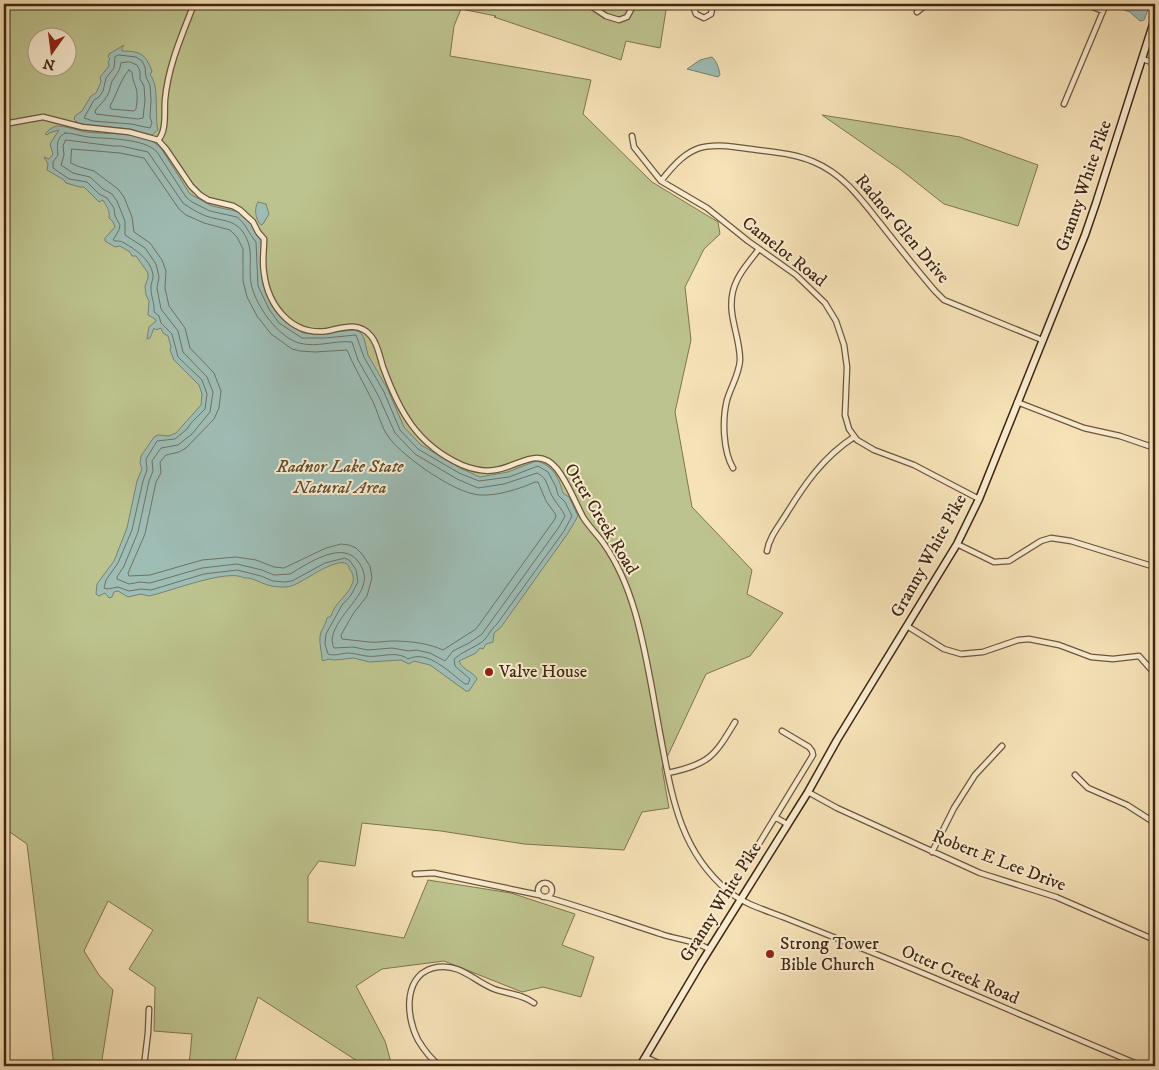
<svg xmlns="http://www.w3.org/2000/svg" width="1159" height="1070" font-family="'IM FELL DW Pica',serif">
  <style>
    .green { fill: #bdc38e; stroke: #7e7450; fill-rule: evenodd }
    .water { fill: #9ebdb5; stroke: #788174 }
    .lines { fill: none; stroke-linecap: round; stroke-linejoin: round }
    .shore { stroke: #6f7264; stroke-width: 1 }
    .street-casing { stroke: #6e553c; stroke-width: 7 }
    .secondary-casing { stroke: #402613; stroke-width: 9 }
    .street { stroke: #f9ecd0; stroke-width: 4.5 }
    .secondary { stroke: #f9ecd0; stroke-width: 6 }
    .poi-dot { fill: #8f2418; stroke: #f9ecd0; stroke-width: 2 }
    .labels { text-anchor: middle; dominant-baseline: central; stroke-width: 4; stroke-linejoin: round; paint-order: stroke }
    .street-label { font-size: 18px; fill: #402613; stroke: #f9ecd0 }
    .park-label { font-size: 18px; font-style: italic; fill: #5f4d32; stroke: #f9ecd0 }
    .poi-label { font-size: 18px; fill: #402613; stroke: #f9ecd0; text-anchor: start }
  </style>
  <rect width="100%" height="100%" fill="#f6e2b7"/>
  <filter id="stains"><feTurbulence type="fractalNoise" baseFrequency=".004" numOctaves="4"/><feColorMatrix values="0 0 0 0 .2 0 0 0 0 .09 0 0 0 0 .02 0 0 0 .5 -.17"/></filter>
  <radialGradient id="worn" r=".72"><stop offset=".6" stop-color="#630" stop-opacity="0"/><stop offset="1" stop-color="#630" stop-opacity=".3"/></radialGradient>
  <path class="green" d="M4,4h663l-7,44 -34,-7 -5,19 -127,-43 2,-1 -35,-7 -7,17 -4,30 141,24 -8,34 69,68 66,40 2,12 -16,15 -19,38 6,53 -16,72 17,95 60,63 -5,24 36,19 -33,43 -44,18 -44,94 7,40 -27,4 -18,38 -100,-6 -83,-13 -79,-8 -7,43 -36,-5 -11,15v46l96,16 24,-58 83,13 64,21 -13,31 32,12 -13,40 -38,-10 -21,5 -78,-31 -62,8 -26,17 29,55 7,25h-27l-107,-69 -25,69h-44l3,-32 -38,-3 1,-44 -26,-18 24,-39 -45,-29 -24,50 15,24 14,15 -12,76h-47l-27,-222 -23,-16zM38,38h30v30h-30z
    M822,115l138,22 78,28 -20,61 -74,-22 -43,-34z"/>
  <path class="water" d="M1124,4h19l1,2 4,-2 1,3 -5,13 -4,1 -10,-9 -6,-2 -2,-3z
    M124,45l-2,3v3c19,0 23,3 30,20l-2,4c10,10 4,41 8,55l-6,5 -21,-6 -46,-4 -7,-2 -4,-4 1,-3 7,-5 9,-15 5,-3 5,-11 -1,-5 9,-11 -1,-4 2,-3 -2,-2 1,-3z
    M712,57c5,4 7,12 8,18l-2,2 -31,-8 13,-9z
    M56,126c10,0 20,4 30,6 24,3 57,-2 75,16l29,46 22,12 28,6 13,14 3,8 5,6 2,44 10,23 10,13 20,13h22l29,-3 6,2 4,6 4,17 20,35 16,37 17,18 41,24 18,8 28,-5 28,-11c17,4 23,17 27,32l6,4 9,19 -10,17 -67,94 -7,6 -1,9 -7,2 -3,5 -3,-1 -4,5 -17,8c3,9 15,11 18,18l-8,12h-3l-36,-26 -16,-4 -5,3 -8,-4 -32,2 -15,-4 -19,2 -7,-1 -5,2 -1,-1c0,-8 -3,-16 -2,-24 1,-7 6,-11 7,-18l4,-2c4,-14 18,-21 22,-34 1,-4 0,-8 -2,-11 -2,-2 -2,-5 -4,-7 -11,-8 -46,20 -56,22 -7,2 -19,1 -26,-2 -7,-2 -13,-7 -21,-6 -15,-10 -76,14 -95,18l-8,-2 -13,3 -10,-6 -4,1 -2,5 -3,1 -4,-5 -6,3 -3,-2 1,-10 17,-23 13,-33 10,-47 5,-12 -2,-6 1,-7 13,-19 4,-2 11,1 7,-3 25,-28 1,-11 -3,-9 -25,-25 -4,-10 1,-3 -3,-11 -5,-3 -2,-5 -5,2 -2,-2 -4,10 -3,1 2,-12 7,-6 -1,-2 -7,-4 1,-14 -3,-6 -1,-9 3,-8v-5l-12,-17h-4l-2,-4 -10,-6 -5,1 -10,-6v-3l10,-11 -2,-5 -4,-4c1,-8 -2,-11 -6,-18l-4,2 -15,-15h-4l-14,-4 -2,-3 -17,-10 1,-6 -4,-7 5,2 4,-5 -3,-10 9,-14 -10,3 -2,2 -2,-1 5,-5z
    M258,202l8,2 3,10 -6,10 -2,1c-6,-6 -7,-17 -3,-23z"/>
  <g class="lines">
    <path class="shore" d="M119,55l17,2 6,4 3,6 1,10 4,8 1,15 -1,17 2,6 -2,5 -19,-4 -38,-3 -9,-3 10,-18 5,-3 4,-6 3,-13 8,-10 1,-11z
      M130,62l7,3 3,6v8l4,7 1,14 -2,18 -5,1 -42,-5 -1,-3c4,-6 9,-9 12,-15 3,-4 3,-10 5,-15 4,-6 8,-10 9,-18z
      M129,70l3,2c0,6 2,10 4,16 2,7 1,14 0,21l-2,2 -23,-2 -1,-3c7,-12 10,-26 19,-36z
      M65,133c8,0 15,3 23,4 20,2 56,1 69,15l29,45 6,5 18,9 27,6c9,7 12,17 19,25l2,44 11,23 10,14 23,15h23l31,-3 8,22 20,35 16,38 18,19 41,24 20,8 30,-4 29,-11 10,6 8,15 2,8 7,7 7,14 -8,15 -67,93c-7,6 -9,13 -15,18 -9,6 -20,10 -28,17l1,7 15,13 -2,5h-3c-15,-11 -37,-35 -57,-25 -12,-9 -28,-1 -42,-3 -7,-1 -12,-3 -19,-3 -7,1 -13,3 -19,1l-3,-10 1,-10 16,-29 9,-10 7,-13 -2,-12 -6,-9 -5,-3 -20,5 -33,18 -8,1 -11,-1 -12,-5 -24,-6 -33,4 -53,16 -10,-1 -12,2 -11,-4 -10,2 -4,-1 2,-8 12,-17 14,-33 11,-49 4,-11 -1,-11 11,-18 18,-2 12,-10 4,-6 14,-14 2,-15 -5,-14 -24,-23 -6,-23 -11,-11 -2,-7 -5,-4c1,-8 -3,-15 -3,-23 -1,-5 3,-10 2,-15 -3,-15 -18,-25 -29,-31 -4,-3 -7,-1 -11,-3l6,-10 1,-5 -5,-9 -1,-8 -7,-10 -8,-4 -12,-12 -18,-3 -16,-11v-6l5,-7c-1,-9 -2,-17 7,-22z
      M66,140l47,6h8l27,6 35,51c7,5 15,10 23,13 14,5 28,3 37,16 12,18 5,32 8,51 4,22 27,54 48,60 18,5 36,-3 53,-1l6,18 20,35 17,38 20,21 42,25 21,9 26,-4 33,-11c12,5 10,17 17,26 4,7 8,10 11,17l-6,11 -77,107 -13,9 -16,8 -8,10 -15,-8 -14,-3 -7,1 -17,-3 -24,2 -15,-3 -19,1c-10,-19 24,-45 29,-62 3,-8 1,-15 -3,-22 -16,-26 -51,-1 -70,10l-16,1 -12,-5 -25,-6 -35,4 -52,15 -10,-1 -11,2 -12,-5v-2l7,-11 14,-34 11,-51 4,-10 -1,-10 9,-13 17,-3 14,-11 18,-22 3,-20 -6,-15 -24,-25 -5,-21 -17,-22 -4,-21 2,-11 -3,-13 -11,-16 -20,-13v-14l-8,-20 -5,-7 -9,-5 -13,-12 -17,-4 -12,-8 3,-10 -1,-9z
      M72,149l48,4 24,5 35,51 7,6 18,8 26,7 7,7 6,12v32l4,16 10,19 14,18 21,15 8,2 15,1 32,-2c7,17 16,32 24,48 7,13 10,30 19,41 15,19 66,55 90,56 18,1 39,-6 55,-13h3l8,19 10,14 -1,4 -79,110 -33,21c-15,-7 -34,-9 -50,-9 -8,0 -16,2 -24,1 -9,-1 -18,-2 -27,-3l-1,-4 12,-21 14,-18 5,-18 -2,-12 -8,-12 -6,-6 -7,-3 -8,-1 -15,4 -42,20 -10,-1 -18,-7 -20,-3 -34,3 -52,15 -21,1 -1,-3 17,-39 11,-52 5,-9 -1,-11 6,-7 13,-3 7,-4 28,-29 5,-11 2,-17 -7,-18 -24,-25 -5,-20 -16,-22 -4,-18 1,-17 -4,-11 -12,-17 -16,-11 -2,-15 -8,-20 -6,-8 -24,-18 -17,-5 -6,-3z"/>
    <defs>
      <path id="street" d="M588,4l18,12 13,4 8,-3 7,-13
        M695,4l-1,5 2,5 8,4 7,-4 2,-10
        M1085,4l18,7
        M917,12l10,-8
        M1142,59l13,4
        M1064,104l42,-100
        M4,124l39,-7 39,10 47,5 29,8 8,9 25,37 9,9 8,5 25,6 7,4 13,12 5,10 6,7c0,12 -2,23 0,34 4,32 27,63 63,58 15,-3 32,-10 44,5 7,8 9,22 12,31 16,44 34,78 79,98 10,4 22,7 33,5 23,-3 43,-25 62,-1 11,14 18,33 26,48 6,10 15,18 21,27 14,20 24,44 31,68 12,41 18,85 26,127 11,58 19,112 67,152 16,13 37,19 55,26 28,11 55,22 83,33 93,37 184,78 276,116
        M632,136l2,11 27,34 46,27 41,33 48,34 29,28 11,18 8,24 3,22 -2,48 4,14 8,11 17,10 40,15 65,34
        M158,140c9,-9 6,-28 7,-40 3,-34 17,-65 29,-96
        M661,181c30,-38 42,-39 89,-32 21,3 44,4 64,13 29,12 46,36 66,61 18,23 36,46 55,68l9,9 98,40
        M1017,402l67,26 36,8 35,12
        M733,468c-10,-17 -11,-48 -6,-68 4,-14 12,-25 13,-40 0,-24 -13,-45 -7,-69 4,-16 16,-29 26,-42
        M957,544l37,18 15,-1 32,-20 10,-3 20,3 84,26
        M767,551c2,-13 11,-24 18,-35 19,-31 38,-59 69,-79
        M907,626l37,23 17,5 22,-2 35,-12 11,-1 30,6 32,12 22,2 26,-3 16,18
        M668,773c41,-9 46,-16 67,-51
        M1075,775l13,13 39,17 28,18
        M808,792l29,16 143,65 76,24 99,43
        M775,817l12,7
        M932,852l22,-44 21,-33 27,-29
        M749,860l64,-105 -1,-4 -3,-4 -27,-16
        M415,874l19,-1 105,22
        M538 890a7 7 0 1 1 14 0a7 7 0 1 1-14 0Z
        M546,897c39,11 77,25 115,37 17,6 33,6 48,15
        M645,1057l20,9
        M4,1058l2,8
        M144,1066l4,-33 1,-24
        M440,1066c-9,-7 -16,-16 -22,-26 -13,-25 -15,-68 20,-73 23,-3 36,14 56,22 14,5 28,5 40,14"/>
      <path id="secondary" d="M640,1066l61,-103 107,-171 29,-52 120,-196 22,-45 106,-264 11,-32 59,-185"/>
    </defs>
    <use href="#street" class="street-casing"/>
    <use href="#secondary" class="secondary-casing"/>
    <use href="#street" class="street"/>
    <use href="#secondary" class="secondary"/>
  </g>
  <g class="poi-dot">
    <circle cx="489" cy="672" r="5"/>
    <circle cx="770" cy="954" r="5"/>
  </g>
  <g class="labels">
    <g class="street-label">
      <text transform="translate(1084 186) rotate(-71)">Granny White Pike</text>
      <text transform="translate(902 229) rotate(50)">Radnor Glen Drive</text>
      <text transform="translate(784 252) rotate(38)">Camelot Road</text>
      <text transform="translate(601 519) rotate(59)">Otter Creek Road</text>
      <text transform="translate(929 556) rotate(-61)">Granny White Pike</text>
      <text transform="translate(999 861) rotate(21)">Robert E Lee Drive</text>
      <text transform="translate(721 902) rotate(-58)">Granny White Pike</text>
      <text transform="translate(960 975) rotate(23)">Otter Creek Road</text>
    </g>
    <g class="park-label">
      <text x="340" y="467">Radnor Lake State<tspan x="340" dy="21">Natural Area</tspan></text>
    </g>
    <g class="poi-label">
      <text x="499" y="672">Valve House</text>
      <text x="780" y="944">Strong Tower<tspan x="780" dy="21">Bible Church</tspan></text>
    </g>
  </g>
  <rect width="1159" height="1070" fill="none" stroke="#f6e2b7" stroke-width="20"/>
  <rect x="5" y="5" width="1149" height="1060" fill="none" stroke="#402613" stroke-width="2.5"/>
  <rect x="10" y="10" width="1139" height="1050" fill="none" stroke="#402613"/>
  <g transform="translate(52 52) rotate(194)"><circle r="24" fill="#f9ecd0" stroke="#af9d84"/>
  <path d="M0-4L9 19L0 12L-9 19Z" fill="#8f2418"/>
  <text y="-8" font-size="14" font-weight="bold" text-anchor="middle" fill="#402613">N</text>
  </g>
  <rect width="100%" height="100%" filter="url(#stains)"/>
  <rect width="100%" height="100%" fill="url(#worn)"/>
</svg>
